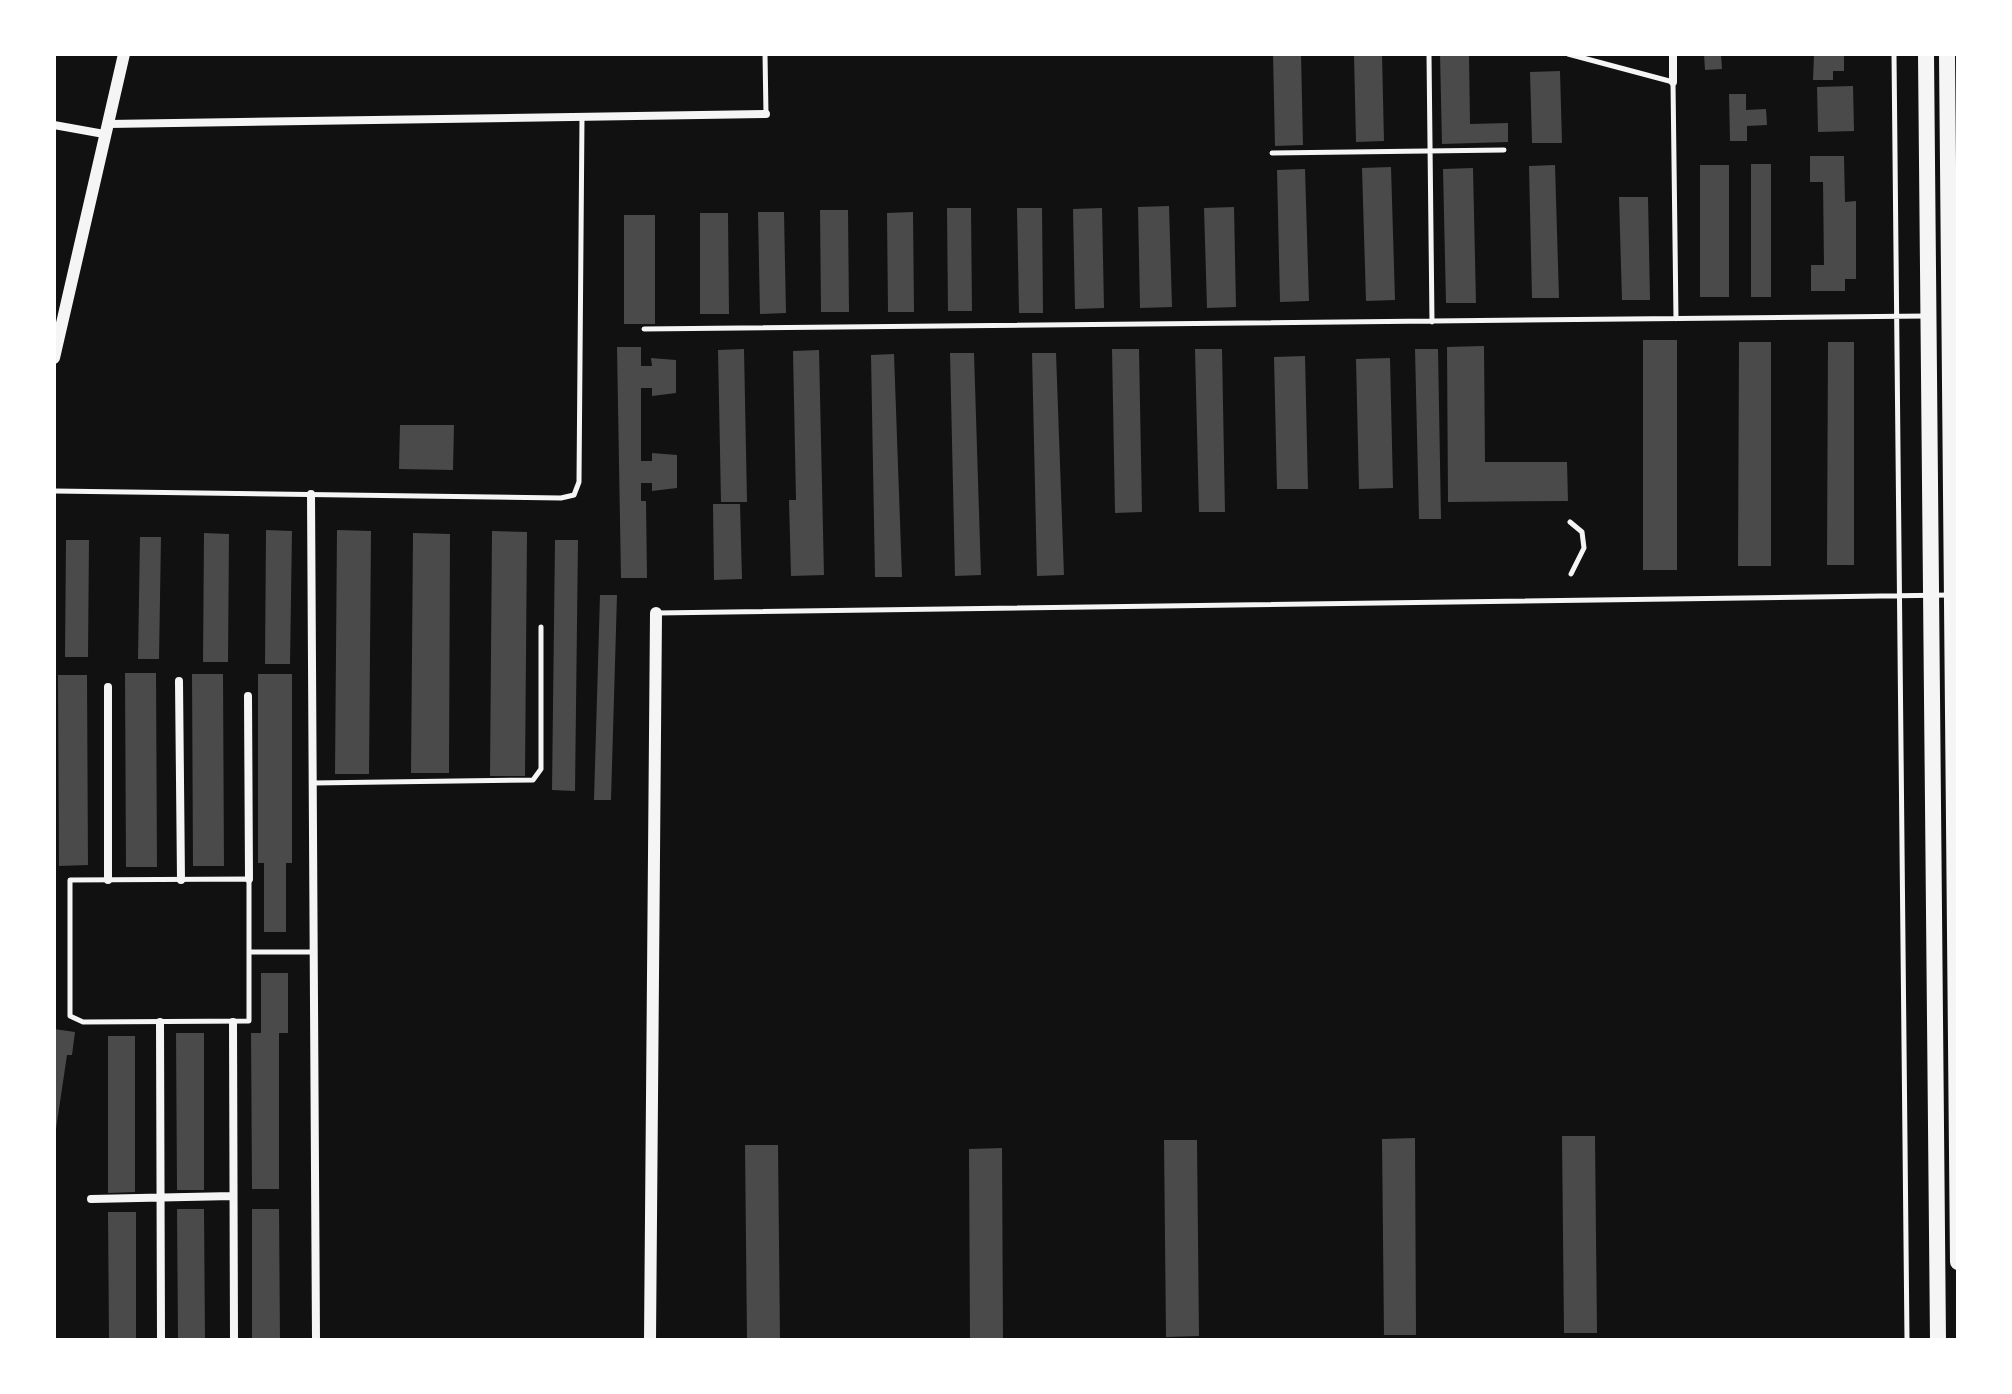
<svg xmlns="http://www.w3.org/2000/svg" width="2012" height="1394" font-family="'Open Sans',sans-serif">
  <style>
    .building { fill: #4a4a4a }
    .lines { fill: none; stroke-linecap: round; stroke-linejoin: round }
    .service { stroke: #f5f5f5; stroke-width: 5 }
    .minor { stroke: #f5f5f5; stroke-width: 8 }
    .tertiary { stroke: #f5f5f5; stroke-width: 12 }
    .primary { stroke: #f5f5f5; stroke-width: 16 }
  </style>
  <rect width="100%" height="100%" fill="#111"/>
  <path class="building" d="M1273,54h28l2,91 -28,1z
    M1354,54h28l2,87 -28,1z
    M1440,54h29l1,70 38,-1v19l-66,2z
    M1704,54h17l1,15 -17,1z
    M1814,54h30v17h-11v9h-20z
    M1560,71l2,72h-30l-2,-71z
    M1853,86l1,45 -36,1 -1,-45z
    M1729,94h17v16l20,-1 1,16 -20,1v15h-17z
    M1810,156h34l1,46 11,-1v78h-11v12h-34v-26h13l-1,-83h-13z
    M1751,164h20v133h-20z
    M1555,165l4,133h-27l-3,-132z
    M1700,165h29v132h-29z
    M1391,167l4,133 -29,1 -4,-133z
    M1473,168l3,135h-30l-3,-134z
    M1305,169l4,132 -29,1 -3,-132z
    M1619,197h29l2,103h-28z
    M1169,206l3,101 -32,1 -2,-101z
    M1234,207l2,100 -29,1 -3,-100z
    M947,208h24l1,103h-24z
    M1017,208h25l1,105h-24z
    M1102,208l2,100 -29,1 -2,-100z
    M820,210h28l1,102h-28z
    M758,212h26l2,101 -26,1z
    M913,212l1,100h-26l-1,-99z
    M700,213h28l1,101h-29z
    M624,215h31v109h-31z
    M1643,340h34v230h-34z
    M1739,342h32v224h-33z
    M1828,342h26v223h-27z
    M1484,346l1,116h82l1,39 -120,1 -1,-155z
    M617,347h24v19h11l-1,-8 25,2v33l-24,3v-8h-11v73h11v-8l25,2v33l-25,3v-8h-11v18h5l1,77h-26z
    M744,349l3,153h-26l-3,-152z
    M1112,349h27l3,163 -27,1z
    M1195,349h27l3,163h-26z
    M1415,349h23l3,170h-22z
    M819,350l5,225 -33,1 -2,-76h7l-3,-149z
    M950,353h24l7,222 -26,1z
    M1032,353h24l8,222 -27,1z
    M894,354l8,223h-27l-4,-222z
    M1305,356l3,133h-31l-3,-132z
    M1390,358l3,130 -34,1 -3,-130z
    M400,425h54l-1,45 -54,-1z
    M713,504h27l2,75 -28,1z
    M266,530l26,1 -2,133h-25z
    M337,530l34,1 -2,243h-34z
    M492,531l35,1 -2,244h-35z
    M204,533l25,1 -1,128h-25z
    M413,533l37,1 -1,239h-38z
    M140,537h21l-2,122h-21z
    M66,540h23l-1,117h-23z
    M555,540h23l-3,251 -23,-1z
    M600,595h17l-6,205h-17z
    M125,673h31l1,194h-31z
    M192,674h31l1,192h-31z
    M258,674h34v189h-6v69h-22v-69h-6z
    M58,675h29l1,190 -29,1z
    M261,973h27v60h-9v156h-27l-1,-156h10z
    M54,1029l21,3 -3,23h-5l-11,74z
    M176,1033h28v157h-27z
    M108,1036h27v156l-27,1z
    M1562,1136h33l2,197h-33z
    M1415,1138l1,197h-32l-2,-196z
    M1164,1140h33l2,196 -33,1z
    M745,1145h33l2,195h-33z
    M1002,1148l1,192h-33l-1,-191z
    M177,1209h27l1,131h-27z
    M252,1209h27l1,131h-28z
    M108,1212h28v128h-27z"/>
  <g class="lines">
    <path class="service" d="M765,54l1,60
      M1429,54l3,268
      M1568,54l105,28 3,237
      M1894,54l13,1286
      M1272,153l232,-3
      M644,329l1283,-13
      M54,491l507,7 13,-3 5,-13 3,-365
      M1570,522l12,10 2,16 -13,26
      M657,613l1294,-18
      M313,783l220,-3 8,-11v-142
      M249,879v142l-166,1 -13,-6v-136z
      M249,952h65"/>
    <path class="minor" d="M1673,54v28
      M108,124l658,-10
      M54,125l50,9
      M311,494l5,846
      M179,681l2,199
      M108,687v193
      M248,696l1,183
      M160,1022l1,318
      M233,1022l1,318
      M91,1199l142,-3"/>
    <path class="tertiary" d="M54,358l70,-304
      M650,1340l6,-727"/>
    <path class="primary" d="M1926,54l12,1286
      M1947,54l11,1208"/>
  </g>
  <rect width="2012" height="1394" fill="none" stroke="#ffffff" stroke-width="112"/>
</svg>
